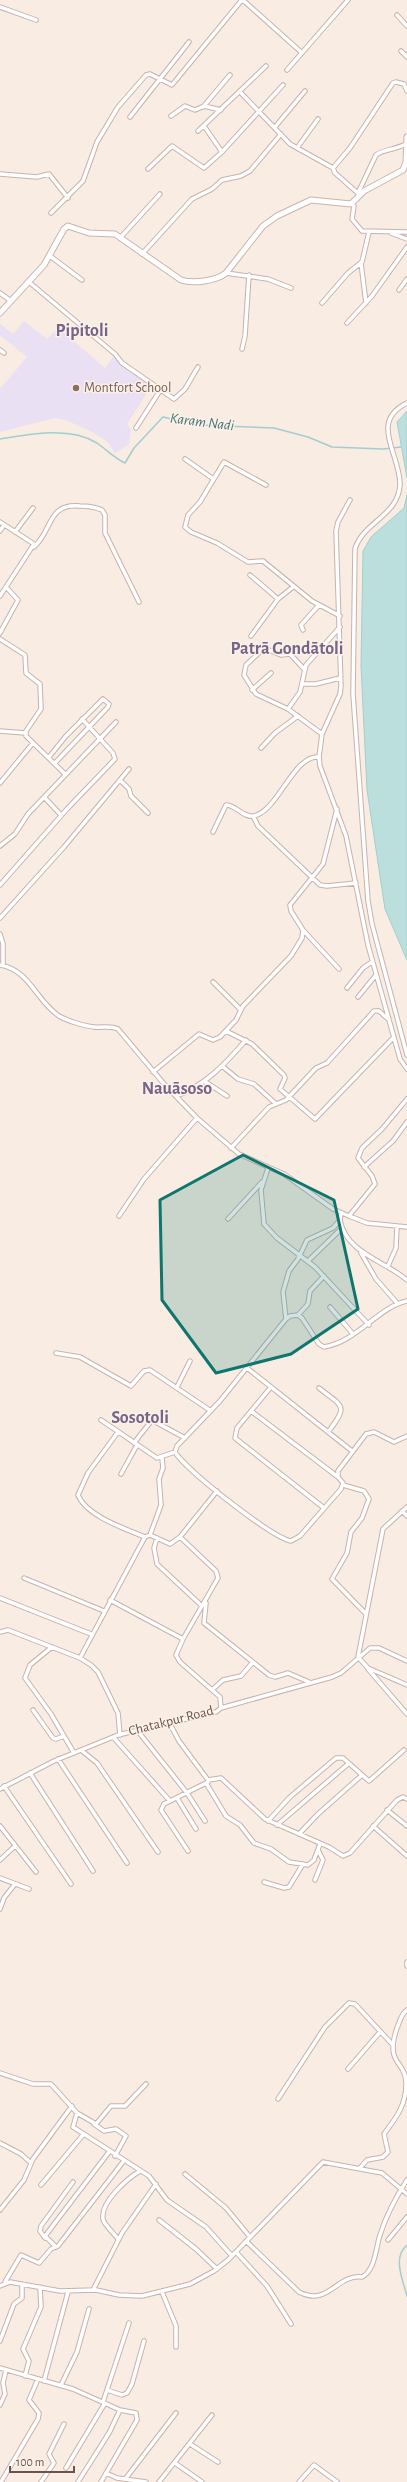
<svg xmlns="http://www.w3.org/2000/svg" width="407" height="2482" font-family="'Alegreya Sans',sans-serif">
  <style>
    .education { fill: #e9e0f4 }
    .water { fill: #bbdfdd; stroke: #a2cfce }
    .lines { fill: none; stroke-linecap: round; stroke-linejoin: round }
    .stream { stroke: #a2cfce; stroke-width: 1.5 }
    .street-casing { stroke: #c7b3ac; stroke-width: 5.5 }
    .secondary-casing { stroke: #ccb4ac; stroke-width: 7 }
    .street { stroke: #fff; stroke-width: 3.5 }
    .secondary { stroke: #fff; stroke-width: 5 }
    .marked { fill: #0f766e; fill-opacity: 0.2; stroke: #0f766e; stroke-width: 3; stroke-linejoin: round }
    .education-dot { fill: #8d6e63; stroke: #fcf1e8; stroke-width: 1.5 }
    .labels { text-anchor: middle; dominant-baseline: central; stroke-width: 3; stroke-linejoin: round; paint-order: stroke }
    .education-label { font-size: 14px; fill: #785e54; stroke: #fcf1e8; text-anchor: start }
    .street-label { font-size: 14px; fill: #6d524d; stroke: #fcf1e8 }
    .water-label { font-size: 15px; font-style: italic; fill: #477776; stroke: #fcf1e8 }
    .district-label { font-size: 18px; font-weight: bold; fill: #766589; stroke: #fcf1e8 }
  </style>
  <rect width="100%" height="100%" fill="#f8ece3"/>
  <path class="education" d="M24,321l23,18 11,-11 47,40 8,-11 40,26 -26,41 4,6 -2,14 -14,9 -7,-11 -16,-10 -26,-12 -11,-2 -55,14v-43l27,-32 -27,-22v-11l13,10z"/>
  <path class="water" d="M407,411v67l-10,-56z
    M407,495v465l-22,-51 -18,-119 -6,-124 2,-115 8,-14 33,-29z"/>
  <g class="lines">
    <path class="stream" d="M0,439c31,-5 70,-13 97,4 10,7 17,15 28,20l9,-15 29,-31 36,8 75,3 34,9 24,10 51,2 18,-2
      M407,2245c-15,12 -4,36 0,51"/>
    <defs>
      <path id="street" d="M0,7l36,13
        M397,15l10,11
        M401,51l6,6
        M287,70l61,-70
        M241,93l49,51 43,24
        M203,107l27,-32
        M171,116l14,-10 10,4 9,-4 17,4
        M130,117l59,-75
        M204,126l18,26
        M275,127l30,-36
        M198,131l68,-65
        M297,148l21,-29
        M148,169l24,-23 32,22 18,-16 61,-67
        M0,174l37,3 12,-3 19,24
        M358,193l18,-38c8,-6 19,-5 30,-11
        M360,195l-25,-22 -2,-5 17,-20 43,-65 3,-1 8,2 3,7
        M354,206l-2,13 10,12 45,1
        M51,213l32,-32 14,-39 21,-35 28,-32 4,-1 22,11 69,-84h3l57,51
        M391,233l16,6
        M120,238l40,-44
        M142,254l50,-55 20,-10 10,-9 19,-4 9,-5 31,-37
        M50,256l32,24
        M361,263l5,40
        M226,273l42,6 23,9
        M29,282l86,72 7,9 52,36 11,-10 13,-22
        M399,290l8,-11
        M0,293l11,8
        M322,303l26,-30 14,-11 7,-30
        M347,323l25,-27 35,-49
        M242,349l3,-13 4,-61
        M0,350l4,3
        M407,403c-39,19 -6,52 -7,82 -2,31 -37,37 -45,64l-2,145 15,207 4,23 35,131
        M136,428l25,-39
        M185,459l27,19
        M266,485l-42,-23 -24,40 -12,13 -3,12 6,5 26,11 31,19 15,-1 49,40 28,15
        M350,500l-12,22 -2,9 5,155 -1,8 -18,40 -3,23 1,9 26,70 22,109 32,114 7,10
        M0,522l34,22 -34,52
        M0,531l4,-6
        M15,532l18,-24
        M34,547c19,-17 13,-44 46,-41 8,0 15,1 22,4l3,5v18l34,69
        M250,575l28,24
        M303,630l-2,-5 18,-20
        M0,633l18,-33 -12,-13
        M251,636l27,-37 15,-12
        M0,639l25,16 1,18 14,11 1,25 -15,22v5l39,38
        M304,669l-14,-15 -9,1 -17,-7 -18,17 -2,10 12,19 32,15 34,25
        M303,684h13l24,-6
        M252,690l19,-17
        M288,709l12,-17 6,-27 34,-38
        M0,731l25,2
        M261,748l14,-15 23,-17
        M49,757l17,-21 37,-37 6,5 -1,3 -53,56
        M120,780l9,9 2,7 17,17
        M0,783l33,-40
        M44,797l17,18
        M253,816l5,10 62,59 7,1 29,-3
        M213,832l13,-27c10,0 17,13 28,11 24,-5 40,-62 65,-59
        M0,846l15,-12 13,-20 88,-92
        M0,885l67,-76 48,-50 -2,-6 -31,-34
        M0,918l64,-71 65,-78
        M303,930l36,39
        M0,934l3,10v21
        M0,965c30,5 36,36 59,51 9,5 25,10 35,11 9,1 16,-2 24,2l47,56 32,33 42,36 45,20 49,35 16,7 18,7 40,4
        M213,982l28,28
        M347,988l16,-20 9,-6
        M358,997l18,-22
        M226,1031l26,13 32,31 1,3 -5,11 35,30 79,-82
        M222,1066l16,13 16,5 21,19
        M153,1072l46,-38 14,6 7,-3 16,-17 7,-14 48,-50 11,-18 1,-8 -12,-19 -1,-6 33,-41 14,-55
        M204,1081l23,15
        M176,1096c29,-10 50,-33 70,-56
        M231,1148l38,-41 17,-7 30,-32 11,-5 47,-52h5l9,8
        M364,1167l29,-26 14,-19
        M268,1168l-7,22 3,34 13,14 38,29 54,58
        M119,1216l25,-37 53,-61
        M349,1216l26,-32 -3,-8 -14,-18 4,-10 20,-19 25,-30
        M228,1219l34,-37
        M340,1220c6,33 45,41 67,60
        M361,1253l15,26 21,24
        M308,1261l34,-33
        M388,1266l8,-18 1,-21
        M407,1301c-29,6 -50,41 -83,46l-5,-3 -17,-26 -4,-3 -8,1 -4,3 -66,82 -43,45 -2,6c11,18 96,85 116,89l9,-5 41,-47 2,-6 -5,-6v-6l28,-37 8,-2 20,10 13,-6
        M330,1307l23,27
        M298,1315l10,-11 2,-13 14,-15
        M286,1319l-3,-27 6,-21 9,-12 9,-19 26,-12 7,-8 1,-7
        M56,1353l24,4 51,29 13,-15 6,-1 61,41
        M247,1368l105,83
        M177,1387l13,-26
        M271,1387l-34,41 -2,10 89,70
        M319,1388c24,19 30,17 9,44
        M251,1411l87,66
        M101,1420l56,38 18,-6
        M118,1432l-30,41 -10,22c8,21 48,34 67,42
        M134,1443l18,-23 33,18
        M121,1474l16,-29
        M343,1485l21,6 5,8 -7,19 -11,14 -4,21 -15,26 34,35
        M407,1507l-24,22 -25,128 10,11 39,17
        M402,1511l5,5
        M150,1535l11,-30 -2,-26 4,-11 -1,-10
        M157,1538l-3,10 3,16 45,42
        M24,1578l80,33
        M0,1598l91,36
        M110,1600l73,39
        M206,1603l-2,20 65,52 6,2 13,-4 21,9
        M0,1632l8,-2 72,28 11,7 7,7 20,41 2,22
        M52,1647l-22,18 -5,13 26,36 23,39
        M80,1658l65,-121 5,-2 20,9 10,-7
        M368,1669l39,45
        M212,1690l11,-10 18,-4 12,-14
        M221,1708l111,-31 9,-4 29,-25h9l28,13
        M33,1710l20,28 3,1 8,-3
        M169,1722l10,19 29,39 13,-2 44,41 64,28 14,9 7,-3 47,-53 6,-3 4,2
        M137,1730l50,63 18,28
        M113,1737l57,64
        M81,1750l16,13 61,89
        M58,1759l69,104
        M30,1773l63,98
        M206,1783l20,33 14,9 14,18 17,6 18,13 19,3 6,-5 6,-16
        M4,1786l67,98
        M0,1789l54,-28 64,-26 98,-23 5,-4 -1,-11 -40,-35 -4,-7 7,-16 35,-61 -2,-7 -36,-34 37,-46
        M177,1798l19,31
        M387,1810l20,16
        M268,1821l22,-24 46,-39h7l26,23 35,-31
        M277,1825l71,-61
        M0,1826l36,46
        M373,1826l34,30
        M299,1834l19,-20 43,-38
        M188,1851l-27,-41 3,-6 44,-22
        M0,1860l15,-14
        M0,1878l29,11
        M315,1880l8,-20 -5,-10
        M264,1882l20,6 5,-1 14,-23
        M0,1909l4,-11 11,-14
        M407,1962v4
        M348,2069l32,-37
        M0,2073l33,11h18l26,29 -4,14 76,49 18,24 39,27 26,29
        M278,2099l47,-72 24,-24 6,1 37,40
        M77,2113l19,11 15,-18h14l21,-22
        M94,2124l10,7 12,-2 10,7 -11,20
        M0,2143l21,11 10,9
        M360,2168l7,-8 16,-3 5,-5 -4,-18c11,-15 22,-28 22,-49 1,-25 -22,-19 -9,-57 3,-7 4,-14 10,-18
        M185,2174l41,34 24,29
        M41,2185l42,-50
        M0,2210l24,-30 9,-21 39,-53
        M159,2220l37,29 21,20
        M45,2238l-5,-7 1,-5 32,-44
        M118,2239c-4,-6 -14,-14 -15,-20 -3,-17 25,-41 37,-48
        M388,2240l19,-23
        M246,2241l53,51c30,15 37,-18 63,-15 13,-6 14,-30 18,-42 6,-19 16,-38 27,-55
        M56,2247l-11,-11 64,-84
        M236,2252l31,34 24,38
        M5,2282l16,-27 18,8 12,-14 7,-3 65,-84
        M0,2286l10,-4 50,9 36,-1 23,5 23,1 48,-12 24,-13 14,-11 95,-98 59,11 25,21
        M93,2290l29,-57 34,-49
        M162,2292l14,34v21
        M0,2341l14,-37 8,-6v-14
        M0,2368l73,21 47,21 -11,23 -31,49
        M25,2376l4,-15 -6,-12 18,-42 -1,-20
        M44,2381l24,-89
        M61,2385l16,-33 12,-43
        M107,2390l15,5 5,-2 5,-9 12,-43
        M103,2402l26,-79
        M0,2405l5,-11 -2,-11 3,-13
        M190,2444l28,18
        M175,2463l27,19
        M66,2468l39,-65
        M106,2473l11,5 29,4
        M126,2478l50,-65
        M1,2482l37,-63 1,-6 -10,-13 9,-21
        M41,2482l13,-19 -5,-9 15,-30
        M101,2482l36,-62 -1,-7 -16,-3
        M159,2482l53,-67
        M299,2482l15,-17 23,17"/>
      <path id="secondary" d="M0,313l44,-48 20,-36 4,-3 21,7 26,1 66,46c12,4 35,1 45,-7l37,-47 14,-10 34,-16 40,4 13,-13 39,-21 3,-8 1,-25"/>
    </defs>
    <use href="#street" class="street-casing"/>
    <use href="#secondary" class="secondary-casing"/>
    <use href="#street" class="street"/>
    <use href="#secondary" class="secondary"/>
  </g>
  <path class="marked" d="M243,1155l91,45 24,109 -67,45 -75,19 -54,-73 -2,-100z"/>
  <circle class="education-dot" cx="76" cy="388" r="4"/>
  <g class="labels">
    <g class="education-label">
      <text x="84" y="388">Montfort School</text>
    </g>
    <g class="street-label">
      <text transform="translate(171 1721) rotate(-14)">Chatakpur Road</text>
    </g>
    <g class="water-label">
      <text transform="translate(202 422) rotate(7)">Karam Nadi</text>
    </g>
    <g class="district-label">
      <text x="82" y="331">Pipitoli</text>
      <text x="287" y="649">Patrā Gondātoli</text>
      <text x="177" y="1089">Nauāsoso</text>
      <text x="140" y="1418">Sosotoli</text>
    </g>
  </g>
  <path d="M10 2466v6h64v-6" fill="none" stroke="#6d524d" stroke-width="2"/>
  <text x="16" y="2466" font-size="12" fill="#6d524d" stroke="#fcf1e8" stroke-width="3" paint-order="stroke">100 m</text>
</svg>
